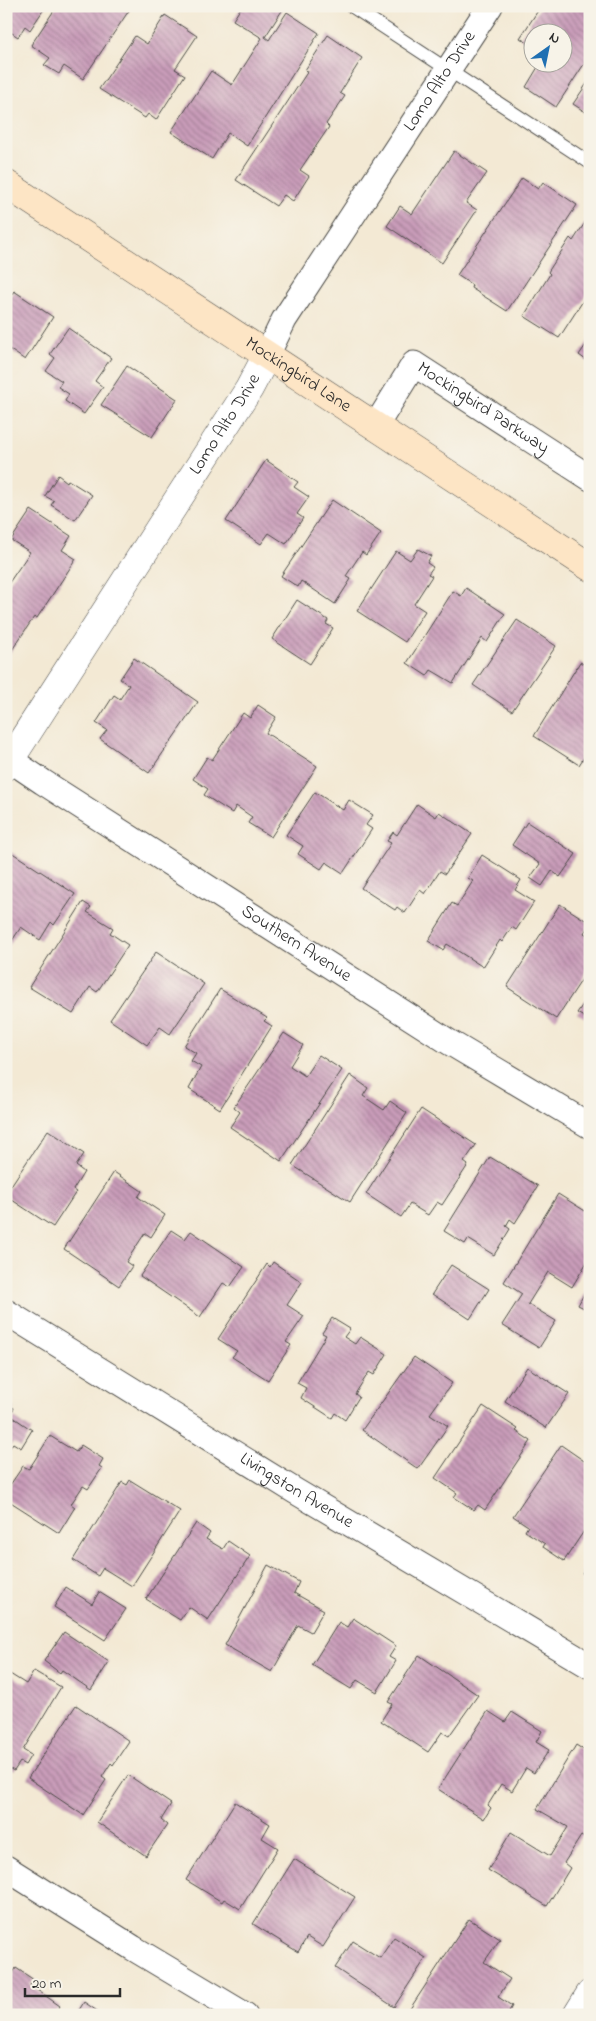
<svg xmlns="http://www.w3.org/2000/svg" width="596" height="2021" font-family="'Indie Flower',sans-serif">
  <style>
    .building { fill: url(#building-back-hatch) }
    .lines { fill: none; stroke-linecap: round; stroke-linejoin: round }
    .service-casing { stroke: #494844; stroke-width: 14 }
    .minor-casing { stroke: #494844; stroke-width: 27 }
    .tertiary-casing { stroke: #494844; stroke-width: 29 }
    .secondary-casing { stroke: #494844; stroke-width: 29 }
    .service { stroke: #fff; stroke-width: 12 }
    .minor { stroke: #fff; stroke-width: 25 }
    .tertiary { stroke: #fff; stroke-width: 28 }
    .secondary { stroke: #fde5c5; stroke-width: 28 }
    .labels { text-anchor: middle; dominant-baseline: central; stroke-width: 4.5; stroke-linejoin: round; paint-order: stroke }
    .street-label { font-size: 18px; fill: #2b2b2b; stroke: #f7f3e8 }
  </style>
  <defs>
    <pattern id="building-back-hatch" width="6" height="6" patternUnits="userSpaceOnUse" patternTransform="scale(1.25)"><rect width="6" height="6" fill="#c99cb9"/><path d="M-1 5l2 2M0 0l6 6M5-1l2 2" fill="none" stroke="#a37f97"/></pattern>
  </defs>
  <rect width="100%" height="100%" fill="#f7f3e8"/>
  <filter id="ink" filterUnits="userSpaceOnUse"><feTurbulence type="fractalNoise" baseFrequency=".02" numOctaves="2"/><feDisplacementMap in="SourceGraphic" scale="10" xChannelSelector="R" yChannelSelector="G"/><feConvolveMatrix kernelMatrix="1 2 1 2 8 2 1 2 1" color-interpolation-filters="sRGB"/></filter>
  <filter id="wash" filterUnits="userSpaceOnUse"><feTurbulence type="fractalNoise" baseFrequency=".0096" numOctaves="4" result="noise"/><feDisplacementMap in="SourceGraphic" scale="20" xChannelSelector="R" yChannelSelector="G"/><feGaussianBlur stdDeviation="1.12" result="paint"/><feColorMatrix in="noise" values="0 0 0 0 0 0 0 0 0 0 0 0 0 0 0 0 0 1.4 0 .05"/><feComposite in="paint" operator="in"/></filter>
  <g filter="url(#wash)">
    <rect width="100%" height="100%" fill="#f3e9d4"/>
    <g id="blocks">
      <path class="building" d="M6,6h40l-16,24 -5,-4 -7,11 -12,-8z
        M57,6h75l-49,73 -19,-13 -5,8 -15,-9 6,-7 -19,-13z
        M242,6h43l-20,31 4,3 18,-28 32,21 -72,113 -19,-13 -16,26 -41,-27 40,-61 21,14 30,-47 -29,-18z
        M541,6h49v49l-34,52 -30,-20 15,-25h23v-30h-30v15l-14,-9z
        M165,15l32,21 -22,33 10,6 -29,45 -8,-6 -3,4 -46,-29 36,-53 12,8z
        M328,35l34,23 -22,35 5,3 -19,28 3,3 -29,43 9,6 -16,25 -9,-6 -8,11 -40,-26 72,-109 -3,-1z
        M590,79v36l-17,-11z
        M454,151l33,22 -21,30 11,7 -35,53 -55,-37 13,-20 12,8z
        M522,178l16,11 5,-7 34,23 -70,106 -36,-23 1,-3 -15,-10z
        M590,215v75l-31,48 -35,-22 26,-42 -2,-2 22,-34 3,3z
        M14,291l39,26 -28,43 -19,-13v-55l5,3z
        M68,328l43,30 -16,23 8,6 -19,27 -19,-13 4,-7 -11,-7 4,-6 -16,-10 9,-13 -5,-4z
        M590,339v24l-11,-8z
        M127,366l50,33 -25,38 -51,-32z
        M266,460l32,22 -4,5 15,10 -12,17 6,4 -17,26 -17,-11 -8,11 -35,-23z
        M58,475l9,7 1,-2 24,15 -17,25 -24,-15 3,-4 -9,-5z
        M332,500l49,33 -15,22 -4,-3 -16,24 5,3 -16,25 -34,-23 -3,6 -17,-11z
        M31,510l40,26 -9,14 14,9 -39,59 -3,-1 -28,42v-72l24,-35 -19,-12z
        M418,549l13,7 -4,7 6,4 -5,7 4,2 -18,28 11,7 -20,31 -48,-31 39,-60 14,9z
        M466,588l39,26 -18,28 -5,-4 -29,45 -22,-13 -4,6 -20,-13 46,-72 8,5z
        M297,600l31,20 -2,4 7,4 -23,36 -38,-25z
        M517,620l39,26 -44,65 -39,-26z
        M134,658l64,44 -49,71 -49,-34 7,-9 -11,-7 18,-28 6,4 9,-14 -9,-6z
        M580,662l10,6v66l-2,2 2,1v11l-11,17 -45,-29z
        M258,705l18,12 -10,16 51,33 -46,71 -23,-14 4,-6 -16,-11 -4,7 -28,-18 4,-6 -15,-10 14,-22 5,3 31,-47 7,5z
        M315,792l28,18 6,-10 24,15 -7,10 6,4 -29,44 -17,-11 -5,7 -23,-15 5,-8 -17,-11z
        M417,804l19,13 3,-5 33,22 -27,40 -5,-3 -15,23 -5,-4 -15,23 -8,-6 -2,3 -34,-22 30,-45 -4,-2 6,-9 4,3z
        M527,822l49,32 -16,23 -8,-6 -10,15 -12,-8 10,-14 -28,-19z
        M11,852l64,42 -21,31 -3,-3 -11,18 -19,-13 -15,23v-92z
        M482,855l39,25 -6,10 19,12 -18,28 -4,-3 -10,15 -2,-2 -17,27 -36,-23 -4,6 -15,-9 24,-38 5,3 16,-25 -5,-3z
        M83,902l8,5 -4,5 26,16 -3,5 18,12 -31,47 -7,-5 -17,27 -44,-27z
        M560,904l30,19 -6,10 6,4v30l-34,52 -49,-32z
        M156,952l48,32 -34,50 -10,-7 -13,18 -37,-25z
        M220,989l47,29 -3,3 8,5 -52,83 -31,-20 12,-22 -10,-6 5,-8 -12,-7z
        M590,994v32l-3,-1 2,-5 -12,-7z
        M284,1033l19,12 -13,21 15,10 14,-21 23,15 -61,91 -51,-34 10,-15 -6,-5z
        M350,1075l18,13 -5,8 21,14 6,-9 17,12 -57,89 -58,-37z
        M421,1109l55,36 -12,17 4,3 -26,40 -5,-3 -9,13 -18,-11 -9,13 -35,-23z
        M48,1130l36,24 -8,12 8,6 -11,18 3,2 -23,35 -47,-31v-3z
        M490,1157l48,29 -23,37 -5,-4 -4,7 4,3 -16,26 -26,-16 -3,5 -21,-13z
        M114,1172l28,19 -4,6 27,18 -14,22 -6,-4 -19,29 6,4 -13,20 -55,-37z
        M558,1194l32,20v43l-18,30 -24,-15 -20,32 28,17 -17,27 -37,-23 20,-31 -18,-12z
        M171,1230l14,9 6,-8 53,36 -14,20 -7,-4 -23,34 -60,-41z
        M273,1262l29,20 -15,23 17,11 -18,26 5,3 -23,35 -36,-23 5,-6 -19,-12 49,-75 3,3z
        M451,1265l38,24 -19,30 -38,-25z
        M590,1283v28l-12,-6z
        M332,1318l18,11 -6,8 11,7 5,-7 27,17 -13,21 -5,-3 -14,22 4,3 -14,23 -10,-7 -3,5 -31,-20 5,-10 -9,-5 29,-48 -4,-2z
        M414,1357l38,26 -22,31 18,12 -30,43 -56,-39z
        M527,1367l42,27 -23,34 -41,-27z
        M6,1403l8,5 -4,7 22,15 -11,18 -8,-5 -7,10z
        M483,1406l35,23 -2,2 15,10 -46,69 -7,-5 -4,5 -20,-13 3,-4 -22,-15z
        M50,1436l26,16 5,-7 22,14 -4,7 3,2 -14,21 -5,-3 -12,18 4,3 -16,26 -53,-34v-8l17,-25 6,3z
        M561,1445l29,20v57l-26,39 -21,-14 2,-3 -20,-13 3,-5 -15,-10z
        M130,1480l50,31 -48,75 -29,-18 -5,8 -25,-16 49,-78 5,3z
        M196,1523l14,10 -4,6 17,10 5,-8 22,15 -42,64 -19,-13 -9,13 -34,-21z
        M590,1561v18l-8,-6z
        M268,1565l31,17 -5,11 30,17 -13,22 -13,-7 -26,47 -47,-27z
        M66,1587l26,17 7,-12 27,17 -21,31 -51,-33z
        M353,1618l43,28 -7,11 7,4 -19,31 -20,-12 -6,9 -39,-24 27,-43 8,5z
        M64,1632l45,30 -18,28 -29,-20 -2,3 -16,-12z
        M419,1655l59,40 -29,41 -7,-4 -14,20 -47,-31 11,-17 -4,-2z
        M34,1671l27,16 -38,63 8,5 -6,10 -5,-3 -6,9 -8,-4v-86l4,-7 16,10z
        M76,1705l53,36 -16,24 -2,-2 -9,14 4,3 -23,35 -55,-37z
        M488,1711l17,11 7,-10 30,19 -6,11 13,8 -15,23 -8,-5 -14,23 -11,-7 -13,21 3,3 -7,11 -46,-30z
        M576,1745l14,9v87l-9,-5 -17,27 6,5 -23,38 -59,-36 23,-38 39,24 18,-29 -31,-18z
        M128,1775l43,29 -10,16 6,5 -21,31 -49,-34z
        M235,1802l35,22 -8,14 16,10 -38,61 -16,-10 -2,3 -36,-22z
        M294,1859l61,38 -32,50 -16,-10 -9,15 -45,-28z
        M469,1919l31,20 -16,23 26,17 -12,18 14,9 -5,9h-101z
        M394,1937l32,21 -32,49 -59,-39 18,-27 27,17z
        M16,1968l18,12 -4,5 30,21 -6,9h-48v-31z
        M84,2002l19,13h-27z"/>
    </g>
  </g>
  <g filter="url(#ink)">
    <use href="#blocks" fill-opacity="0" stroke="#494844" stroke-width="1"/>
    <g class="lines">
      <defs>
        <path id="service" d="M351,6l239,157"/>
        <g id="minor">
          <path id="s1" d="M267,355l17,-35 206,-314"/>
          <path id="s2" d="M375,427l39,-63 176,114"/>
          <path id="s3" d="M6,757l37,25 406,260 141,84"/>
          <path id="s4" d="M6,1312l289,179 295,175"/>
          <path d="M6,1868l127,80 112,67"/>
        </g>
        <g id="tertiary">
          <path id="s5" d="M6,766l243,-377 18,-34"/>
          <path d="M577,2015l13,-21"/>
        </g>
        <g id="secondary">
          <path id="s6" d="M6,184l584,383"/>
        </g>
      </defs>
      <use href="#service" class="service-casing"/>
      <use href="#minor" class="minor-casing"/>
      <use href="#tertiary" class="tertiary-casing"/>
      <use href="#secondary" class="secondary-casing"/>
      <use href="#service" class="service"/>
      <use href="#minor" class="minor"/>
      <use href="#tertiary" class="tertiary"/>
      <use href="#secondary" class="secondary"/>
    </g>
  </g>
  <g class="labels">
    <g class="street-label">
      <text stroke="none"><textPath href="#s1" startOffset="324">Lomo Alto Drive</textPath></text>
      <text stroke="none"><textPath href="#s6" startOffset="349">Mockingbird Lane</textPath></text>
      <text stroke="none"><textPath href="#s2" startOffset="156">Mockingbird Parkway</textPath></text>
      <text stroke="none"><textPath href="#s5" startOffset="406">Lomo Alto Drive</textPath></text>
      <text stroke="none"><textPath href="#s3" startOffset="345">Southern Avenue</textPath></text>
      <text stroke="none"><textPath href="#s4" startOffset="341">Livingston Avenue</textPath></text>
    </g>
  </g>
  <rect width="596" height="2021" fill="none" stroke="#f7f3e8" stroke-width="25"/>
  <g transform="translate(548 48) rotate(33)"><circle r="24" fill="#f7f3e8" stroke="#a5a39c"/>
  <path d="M0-4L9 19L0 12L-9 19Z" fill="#1f6fb2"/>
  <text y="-8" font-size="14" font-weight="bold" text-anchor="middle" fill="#2b2b2b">N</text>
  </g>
  <path d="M25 1988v8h95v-8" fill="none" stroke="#2b2b2b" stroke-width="2.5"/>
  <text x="32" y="1988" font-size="15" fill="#2b2b2b" stroke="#f7f3e8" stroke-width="4" paint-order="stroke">20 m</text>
</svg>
